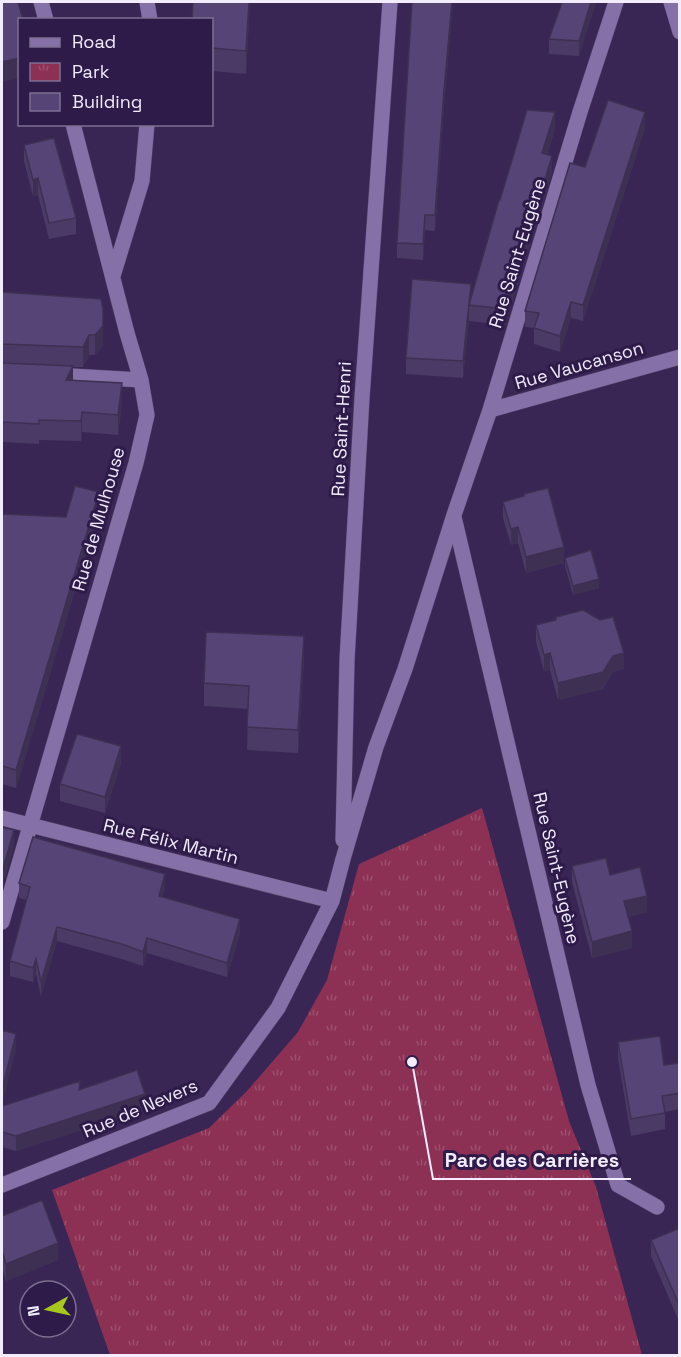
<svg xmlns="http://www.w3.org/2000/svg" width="681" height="1357" font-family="'Space Grotesk',sans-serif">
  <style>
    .park { fill: url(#park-tufts) }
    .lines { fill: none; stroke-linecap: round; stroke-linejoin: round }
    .minor-casing { stroke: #534268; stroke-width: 16 }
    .minor { stroke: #8571a7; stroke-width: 15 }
    .wall { fill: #4b3a65 }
    .shaded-wall { fill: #3d3053 }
    .building { fill: #574476; stroke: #3d3053; stroke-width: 1.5 }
    .labels { text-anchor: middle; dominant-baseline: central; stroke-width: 6; stroke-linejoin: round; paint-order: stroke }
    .street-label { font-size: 18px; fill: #f2ecfe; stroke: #2f1b4a }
    .leader { fill: none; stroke: #f2ecfe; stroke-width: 2 }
    .callout-dot { fill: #f2ecfe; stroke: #2f1b4a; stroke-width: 2 }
    .callout-label { font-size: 20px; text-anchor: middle; font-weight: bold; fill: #f2ecfe; stroke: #2f1b4a; stroke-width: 6; stroke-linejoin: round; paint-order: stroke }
  </style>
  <defs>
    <pattern id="park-tufts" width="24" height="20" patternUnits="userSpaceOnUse" patternTransform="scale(1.5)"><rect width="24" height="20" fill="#8c3153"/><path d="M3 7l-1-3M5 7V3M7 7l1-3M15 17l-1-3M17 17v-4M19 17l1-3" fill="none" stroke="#9d4f6d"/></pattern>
  </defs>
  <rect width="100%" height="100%" fill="#392655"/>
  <path class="park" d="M482,808l87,313 27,66 46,168h-532l-58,-165 157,-62 38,-37 51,-59 29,-52 32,-116z"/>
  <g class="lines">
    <defs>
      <path id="minor" d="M41,2l5,18
        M147,2l3,18
        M671,2l9,30
        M113,276l29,-95 5,-57
        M54,375l87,5
        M490,410l190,-53
        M454,517l134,568 30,100 39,22
        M2,818l330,83
        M343,840l4,-180 15,-262 28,-396
        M2,922l134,-459 11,-48 -6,-35 -14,-47 -54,-209
        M2,1185l207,-82 69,-95 54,-107 11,-42 33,-112 29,-78 49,-154 36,-105 90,-298 36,-110"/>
    </defs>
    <use href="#minor" class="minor-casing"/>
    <use href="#minor" class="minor"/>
  </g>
  <path class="wall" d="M193,2h57l-4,72 -34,-3v-51z
    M412,2h41l-9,104 -9,125 -10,-1 -2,30 -26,-2v-15z
    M562,2h34l-17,54 -30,-2v-15z
    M645,128l-62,193 -12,-3 -11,34 -26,-8v-16l-9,-1v-16l60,-144z
    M555,129l-8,26 5,18 -47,152 -36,-4v-2l-6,59 -57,-4v-16l65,-60 29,-98z
    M24,145l52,73v16l-27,5 -11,-44 -5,1 -9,-35z
    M2,292l99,7 2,47 -8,9h-6l-6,12h-10v13l49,23 -4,32 -36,-3 -1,9 -42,-1v4l-37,-2z
    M503,502l61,61 -38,10 -8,-30 -7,2 -8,-27z
    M99,510l-83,278 -14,-4v-265l64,-2z
    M565,558l34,30 -26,7 -8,-29z
    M536,625l88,44 -11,3 -10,17 -45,11 -8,-30 -6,1 -8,-29z
    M304,659l-6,94 -51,-3 1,-41 -44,-3v-23z
    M121,763l-16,50 -45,-12v-17z
    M572,866l38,9 37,37 -19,5 4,31 -40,10 -20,-76z
    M19,883l146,5 -3,9 78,37 -13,43 -80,-24 -4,13 -21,-7 -65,-18 -16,56 -5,-23 -3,8 -23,-6v-15l17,-61 -8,-2z
    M618,1042l46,23 16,-2v46l-15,3v17l-34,7 -13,-78z
    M80,1089l65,21 -129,41 -14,-4v-41z
    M2,1216l56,44 -52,21 -4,-14z
    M680,1228v96l-29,-68v-16z"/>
  <path class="shaded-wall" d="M249,2h1l-4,72v-23z
    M452,2h1l-9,104 -9,125v-16l9,-125z
    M591,2h5l-17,54v-15z
    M20,58v20l-18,4v-20z
    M555,112v17l-13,40v-16z
    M645,112v16l-62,193v-16z
    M552,156v17l-47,152v-16z
    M38,178v17l-5,1v-16z
    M425,215v15l-2,30v-16z
    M471,284v17l-2,4v14l-6,59v-17z
    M571,302v16l-11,34v-16z
    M103,309v37l-8,9v-20z
    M89,335v20l-6,12v-20z
    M73,366v20l-7,-6z
    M122,383v20l-4,32v-20z
    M82,412v20l-1,9v-20z
    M99,492v18l-83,278v-18z
    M518,527v16l-7,2v-16z
    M564,547v16l-38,10v-16z
    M599,579v9l-26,7v-9z
    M304,636v23l-6,94v-23z
    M550,653v17l-6,1v-16z
    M624,653v16l-11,3 -10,17 -45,11v-17l55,-27z
    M121,746v17l-16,50v-16z
    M14,830v17l-12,42v-17z
    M165,874v14l-6,22v-14z
    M647,896v16l-23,6v-17z
    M240,919v15l-13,43v-14z
    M57,927v14l-16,56v-15z
    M632,931v17l-40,10v-16z
    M147,938v15l-4,13v-14z
    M36,959v15l-3,8v-14z
    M16,1034v16l-14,54v-15z
    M145,1094v16l-129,41v-15z
    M58,1243v17l-52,21v-17z"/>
  <path class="building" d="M2,2h16l5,18h-3v38l-18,4z
    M193,2h56l-3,49 -34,-3v-28h-20z
    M412,2h40l-8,88 -9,125h-10l-2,29 -26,-1z
    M562,2h29l-12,39 -30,-2z
    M608,100l37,12 -62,193 -12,-3 -11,34 -26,-8 5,-15 -14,-2 45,-148 15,4z
    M527,110l28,2 -13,41 10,3 -47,153 -36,-4 30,-105h1z
    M54,138l22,80 -27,5 -11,-45 -5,2 -9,-35z
    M412,279l59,5 -8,77 -57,-3z
    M2,292l99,7 2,10v17l-8,9h-6l-6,12 -81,-3z
    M2,363l71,3 -7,14 56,3 -4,32 -36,-3 -1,9 -42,-1v4l-37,-2z
    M75,486l24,6 -83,278 -14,-4v-247l1,-5 63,3z
    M548,488l16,59 -38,10 -8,-30 -7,2 -8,-27 21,-6v-2z
    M591,550l8,29 -26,7 -8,-28z
    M583,610l17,10 13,-3 11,36 -11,3 -10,16 -45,11 -8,-30 -6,2 -8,-30 20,-5v-3z
    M206,632l98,4 -6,94 -51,-3 2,-41 -45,-3z
    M77,734l44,12 -16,51 -45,-13z
    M2,827l12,3 -12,42z
    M33,837l132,37 -6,22 81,23 -13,44 -80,-25 -4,14 -21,-8 -65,-17 -16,55 -5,-23 -3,9 -23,-7 20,-74 -11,-4z
    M606,858l4,17 30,-8 7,29 -23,5 8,30 -40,11 -20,-76z
    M2,1030l14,4 -14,55z
    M660,1036l4,29 16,-2v30l-18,3 3,17 -34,6 -13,-77z
    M137,1070l8,24 -129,42 -14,-4v-26l78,-25 -1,9z
    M42,1200l16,43 -52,21 -4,-13v-35z
    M680,1228v79l-29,-67z"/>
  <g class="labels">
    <g class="street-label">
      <text transform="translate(517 253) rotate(-73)">Rue Saint-Eugène</text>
      <text transform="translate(579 365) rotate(-16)">Rue Vaucanson</text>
      <text transform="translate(341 429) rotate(-87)">Rue Saint-Henri</text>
      <text transform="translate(98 519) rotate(-74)">Rue de Mulhouse</text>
      <text transform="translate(171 841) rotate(14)">Rue Félix Martin</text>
      <text transform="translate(557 868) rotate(77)">Rue Saint-Eugène</text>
      <text transform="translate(140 1108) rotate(-23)">Rue de Nevers</text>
    </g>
  </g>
  <path class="leader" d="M412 1062L433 1179H631"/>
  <circle class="callout-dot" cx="412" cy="1062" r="6"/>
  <g class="callout-label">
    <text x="532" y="1167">Parc des Carrières</text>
  </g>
  <rect width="681" height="1357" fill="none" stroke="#f2ecfe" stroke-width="6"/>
  <rect x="18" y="18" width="195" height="108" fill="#2f1b4a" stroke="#7d6f92" stroke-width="1.5"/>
  <rect x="30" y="38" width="30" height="9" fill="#8571a7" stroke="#7d6f92" stroke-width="1.5"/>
  <text x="72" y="48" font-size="18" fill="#f2ecfe">Road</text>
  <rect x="30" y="63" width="30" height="18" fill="url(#park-tufts)" stroke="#7d6f92" stroke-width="1.5"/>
  <text x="72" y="78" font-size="18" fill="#f2ecfe">Park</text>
  <rect x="30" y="93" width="30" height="18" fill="#574476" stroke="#7d6f92" stroke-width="1.5"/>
  <text x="72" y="108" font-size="18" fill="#f2ecfe">Building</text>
  <g transform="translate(48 1309) rotate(262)"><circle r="28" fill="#2f1b4a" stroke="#7d6f92" stroke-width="1.5"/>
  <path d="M0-4.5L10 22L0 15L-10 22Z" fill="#a8c71d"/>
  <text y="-9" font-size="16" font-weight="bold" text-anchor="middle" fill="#f2ecfe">N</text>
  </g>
</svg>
